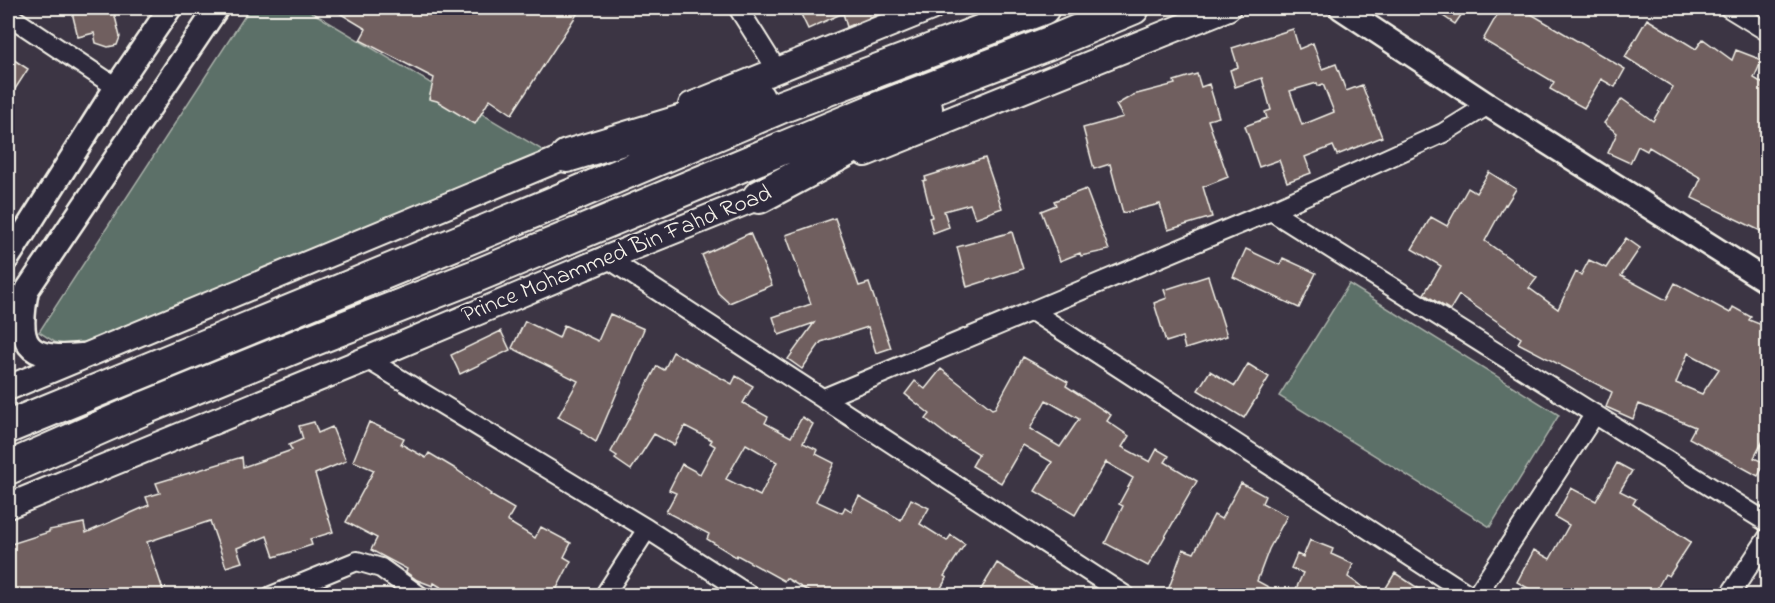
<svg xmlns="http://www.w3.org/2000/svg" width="1775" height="603" font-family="'Indie Flower',sans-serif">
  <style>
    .green { fill: #5c6f68; stroke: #a8b0a8; stroke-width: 1.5 }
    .building { fill: #705f5e; stroke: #f4f1e8; stroke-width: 1.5; fill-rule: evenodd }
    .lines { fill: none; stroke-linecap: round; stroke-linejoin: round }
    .minor-casing { stroke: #f4f1e8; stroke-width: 22 }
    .tertiary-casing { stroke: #f4f1e8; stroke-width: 27 }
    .secondary-casing { stroke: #f4f1e8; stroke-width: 28 }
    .motorway-casing { stroke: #f4f1e8; stroke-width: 36 }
    .minor { stroke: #2f2a3d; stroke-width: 18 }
    .tertiary { stroke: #2f2a3d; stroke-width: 22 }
    .secondary { stroke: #2f2a3d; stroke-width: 24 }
    .motorway { stroke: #2f2a3d; stroke-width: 32 }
    .labels { text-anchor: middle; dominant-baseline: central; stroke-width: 5; stroke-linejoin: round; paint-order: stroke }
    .street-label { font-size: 24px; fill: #f4f1e8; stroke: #2f2a3d }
  </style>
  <rect width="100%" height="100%" fill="#3c3544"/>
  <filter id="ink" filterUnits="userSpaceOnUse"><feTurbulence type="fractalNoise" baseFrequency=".0167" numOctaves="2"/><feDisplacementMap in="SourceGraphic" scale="12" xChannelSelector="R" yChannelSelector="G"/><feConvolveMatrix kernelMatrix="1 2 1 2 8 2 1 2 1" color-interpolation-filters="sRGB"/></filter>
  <g filter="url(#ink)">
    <path class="green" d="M250,8h55l249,149 -487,193 -28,-18z
      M1349,284l210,131 -69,112 -211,-131z"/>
    <path class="building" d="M71,8h42l7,29 -3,8 -9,2 -12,-4 -2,-10 -16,4z
      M331,8h97l17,8 5,-8h131l-69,106 -22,-15 -15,25 -38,-23 -8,-2 5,-21 -74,-38 6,-11z
      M798,8h96l-47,19 -4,-14 -35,16z
      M1431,8h35l-11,16z
      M1501,8h20l104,61 -10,18 -14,-8 -17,29 -34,-19 4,-7 -71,-42z
      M1647,19l49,30 7,-10 29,21 4,-10 26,10 -8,18 13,8v148l-75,-36 9,-20 -52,-31 -2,4 -9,-5 -8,17 -22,-10 9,-20 -13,-10 18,-24 31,22 20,-34 -48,-30z
      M1293,29l6,20 14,-6 9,26 14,-5 10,27 16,-6 20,52 -45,18 -4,-9 -28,11 6,16 -24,9 -8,-22 -20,7 -14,-41 22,-8 -2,-6 6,-2 -9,-32 -27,9 -5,-17 8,-3 -6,-19zM1317,83l1,3 5,-2 11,28 -32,13 -12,-34z
      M8,56l20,13 -20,31z
      M1197,74l4,13 8,-3 10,33 -11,3 20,57 -25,10 9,30 -44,13 -8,-26 -37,9 -13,-49 -16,5 -11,-41 40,-11 -7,-12 17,-10 42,-11 -1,-3z
      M985,158l17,50 -27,10 -5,-14 -26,7 5,16 -16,6 -4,-15 3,-1 -9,-36 3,-1 -1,-3z
      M1489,172l27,17 -10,16 -1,-1 -20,37 52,37 -8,10 29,21 18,-37 5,3 8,-15 17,8 20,-30 14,10 -19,28 45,24 9,-17 55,30 3,-6 18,10 -2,3 18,7v106l-13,25 11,5 -7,13 -69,-38 6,-11 -56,-23 -6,15 -27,-12 6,-15 -94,-49 3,-5 -62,-43 -9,15 -26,-16 17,-28 -29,-17 19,-32 16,9 21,-38 8,5zM1688,353l31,16 -17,25 -26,-11z
      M1086,189l23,61 -28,6 -1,-3 -20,8 -19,-50 15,-6 -2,-4z
      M835,218l24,68 10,-3 22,65 -15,5 -8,-26 -47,15 -19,27 -14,-10 26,-36 -35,12 -6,-18 38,-13 -25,-69z
      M1012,232l11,37 -56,18 -10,-40z
      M750,233l22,52 -43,18 -11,-10 -16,-38z
      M1246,249l34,16 3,-7 33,15 -17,35 -66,-31z
      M1208,276l19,60 -42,13 -3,-12 -16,5 -12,-39 13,-5 -3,-8z
      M610,314l34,15 -48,113 -15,-10 1,-2 -24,-13 20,-36 -66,-33 13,-27 34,17 5,-13 34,16z
      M501,331l9,19 -50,24 -9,-19z
      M673,352l59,32 4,-8 17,10 -10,17 25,14 -3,6 26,14 11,-20 11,7 -10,19 15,7 -2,4 18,9 -18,38 26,12 3,-6 6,4 8,-15 42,24 10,-21 18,9 -9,16 27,17 4,-6 14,9 -21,32 3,2 -11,18h-120l-30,-18 -2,3 -47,-26 -1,2 -29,-18 2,-5 -43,-22 10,-19 -7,-3 13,-26 18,10 15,-28 -5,-3 2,-3 -27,-14 -11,19 -20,-11 -23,36 -16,-11 2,-3 -6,-4 46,-86 7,4zM746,444l31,18 -17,34 -34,-17z
      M1023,357l45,25 -2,4 45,29 -4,6 22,15 -7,11 28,15 7,-13 12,7 -4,6 32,19 -49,85 -43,-23 18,-37 -4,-2 14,-26 -27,-16 -31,53 -40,-24 17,-29 -29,-17 -22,38 -29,-17 7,-12 -26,-16 -1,1 -26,-20 4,-5 -25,-20 10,-13 10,8 16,-20 51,40 3,-1zM1046,400l33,19 -19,28 -30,-18z
      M1248,364l21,13 -25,41 -46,-28 12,-19 25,15z
      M314,422l4,11 14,-6 14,34 -31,13 18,58 -23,7 2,6 -38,12 -7,-21 -30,12 5,14 -16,5 -16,-46 -63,21 18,54h-157v-51l41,-13v-2l35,-7 2,10 63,-28 -3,-8 14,-4 -4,-10 86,-26 1,10 49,-17 -3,-5 14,-6 -4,-13z
      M369,422l35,16 -3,6 25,14 3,-5 25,15 37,26 -1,1 24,14 -7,12 28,17 6,-11 30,16 -7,14 7,4 -18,35h-98l-21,-13 -1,3 -16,-6 -11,-8 1,-3 -36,-19 6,-12 -31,-16 28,-52 -21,-9z
      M1617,463l15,8 -12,20 16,8 -3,5 58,38 -22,34 -4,-2 -12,22h-111l-25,-14 17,-32 16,9 19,-34 -14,-8 16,-29 25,13z
      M1241,483l24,13 -3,7 25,13 -18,33 -12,32 28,15h-119l17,-47 11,4 20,-38 7,4z
      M1310,540l23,9 -2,5 22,10 -5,13 28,19h-83l10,-23 -12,-5 6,-14 6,3z
      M997,563l30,19 18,14h-68z
      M1395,573l35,23h-49z"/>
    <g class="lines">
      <defs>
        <path id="minor" d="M738,8l39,62
          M1729,8l39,24
          M8,15l108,72
          M1271,211l497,312
          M607,258l519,338
          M1032,311l439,285
          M367,359l280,170 104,67
          M824,398l447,-187 172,-78 45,-28
          M271,596l86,-35 24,7 39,28
          M604,596l43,-67
          M1476,596l119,-182
          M1729,596l39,-59"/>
        <path id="tertiary" d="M1341,8l147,97 280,177
          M8,258l108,-171 54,-79
          M82,355c-58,6 -65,-11 -55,-65l190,-282"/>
        <path id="secondary" d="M691,105l240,-97
          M865,154l363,-146
          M8,388l573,-238
          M8,506l359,-147 240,-101 167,-67"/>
        <path id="motorway" d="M567,156l191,-58
          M759,197l167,-89
          M8,427l541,-222 234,-99 260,-98
          M8,468l139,-61 155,-63 174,-68 403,-168 168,-64 86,-36"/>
      </defs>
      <use href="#minor" class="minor-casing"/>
      <use href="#tertiary" class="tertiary-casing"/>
      <use href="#secondary" class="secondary-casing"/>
      <use href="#motorway" class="motorway-casing"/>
      <use href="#minor" class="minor"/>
      <use href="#tertiary" class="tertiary"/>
      <use href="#secondary" class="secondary"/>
      <use href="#motorway" class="motorway"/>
    </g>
  </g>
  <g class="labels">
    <g class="street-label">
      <text transform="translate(617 255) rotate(-22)">Prince Mohammed Bin Fahd Road</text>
    </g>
  </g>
  <rect width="1775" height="603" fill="none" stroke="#2f2a3d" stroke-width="30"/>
  <rect x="15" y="15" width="1745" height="573" fill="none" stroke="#f4f1e8" stroke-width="2" filter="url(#ink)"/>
</svg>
